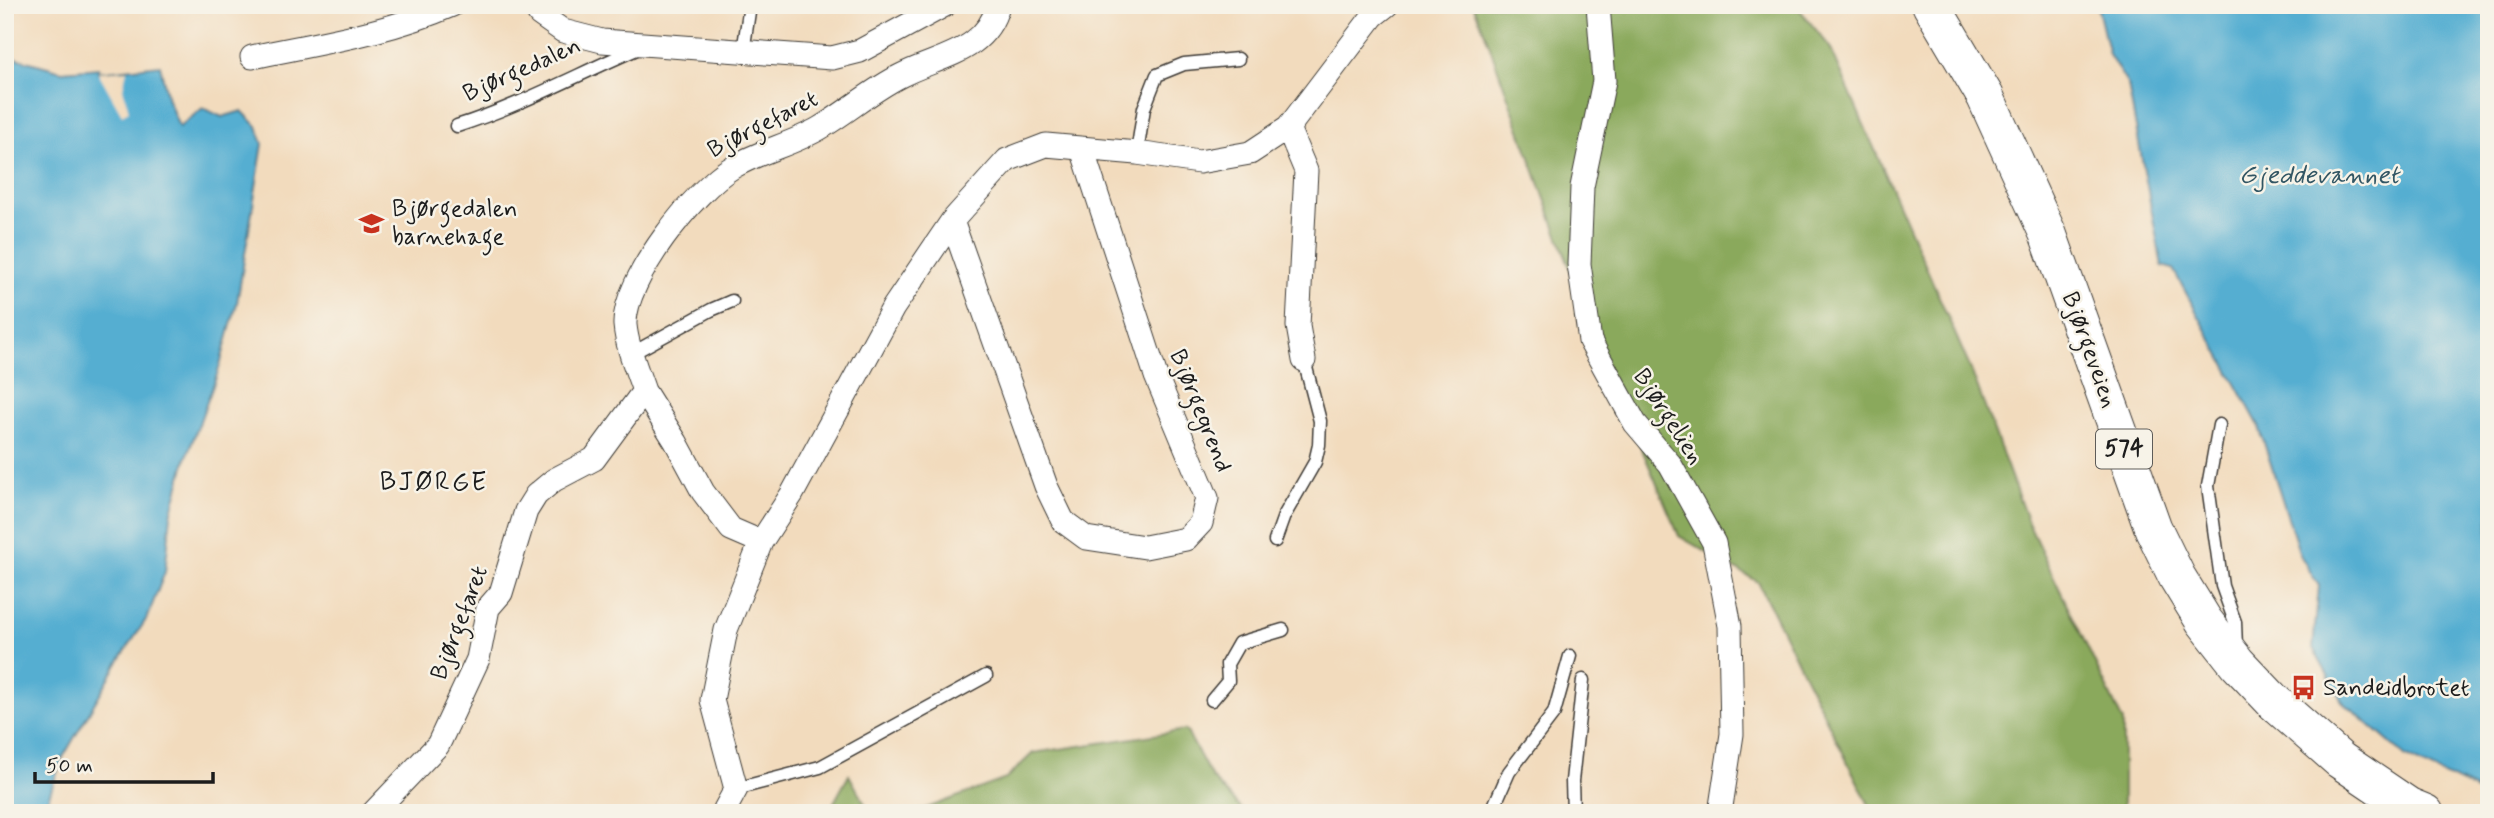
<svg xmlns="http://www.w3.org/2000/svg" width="2494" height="818" font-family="Mynerve,sans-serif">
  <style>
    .forest { fill: #8aa95c; stroke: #53623c; stroke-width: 2 }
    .water { fill: #54aed1; stroke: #386576; stroke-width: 2 }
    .pier { fill: #f2dbbd }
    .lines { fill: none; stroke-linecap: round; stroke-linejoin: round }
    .lane-casing { stroke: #3c3934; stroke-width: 15 }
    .street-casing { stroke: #3c3934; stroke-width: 25 }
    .primary-casing { stroke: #3c3934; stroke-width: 39 }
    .lane { stroke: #fff; stroke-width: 12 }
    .street { stroke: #fff; stroke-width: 23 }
    .primary { stroke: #fff; stroke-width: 37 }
    .labels { text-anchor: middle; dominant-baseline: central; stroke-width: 5; stroke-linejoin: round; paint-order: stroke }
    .shield { fill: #f7f3e8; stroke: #5e5c59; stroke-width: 2 }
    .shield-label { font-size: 23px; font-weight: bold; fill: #1c1c1c }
    .street-label { font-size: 24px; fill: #1c1c1c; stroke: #f7f3e8 }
    .poi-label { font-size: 24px; fill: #1c1c1c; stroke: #f7f3e8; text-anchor: start }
    .water-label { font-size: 26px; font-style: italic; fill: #325664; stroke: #f7f3e8 }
    .neighbourhood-label { font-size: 26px; letter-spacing: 2px; fill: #1c1c1c; stroke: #f7f3e8 }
  </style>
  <rect width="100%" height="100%" fill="#f7f3e8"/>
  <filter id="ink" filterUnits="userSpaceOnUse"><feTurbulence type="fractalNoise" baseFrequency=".0143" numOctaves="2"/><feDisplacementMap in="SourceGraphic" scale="14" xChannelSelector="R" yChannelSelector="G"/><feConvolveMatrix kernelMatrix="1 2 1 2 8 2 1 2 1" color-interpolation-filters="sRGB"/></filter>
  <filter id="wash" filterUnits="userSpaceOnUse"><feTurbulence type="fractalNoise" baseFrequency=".00686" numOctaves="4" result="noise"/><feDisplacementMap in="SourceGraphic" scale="28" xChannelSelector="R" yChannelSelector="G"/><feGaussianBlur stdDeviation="1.57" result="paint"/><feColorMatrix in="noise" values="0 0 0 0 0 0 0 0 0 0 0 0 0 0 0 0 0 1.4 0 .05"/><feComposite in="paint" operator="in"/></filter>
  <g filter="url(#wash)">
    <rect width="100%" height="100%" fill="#f2dbbd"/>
    <path class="forest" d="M1473,5h323l34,42 141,323 58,155 94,197v91h-250l-115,-231 -79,-46 -79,-185 -117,-323z
      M1186,730l26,48 33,35h-332l93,-34 27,-26z
      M849,775l21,38h-42z"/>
    <path class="water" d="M2097,5h392v792l-83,-40 -64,-56 -29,-53 6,-62 -19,-31 -42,-131 -85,-155 -11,-3 -34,-181 -19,-30z
      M5,55l57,16 37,-3 -1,4 62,-7 8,35 11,27 24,-19 19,9 20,-6 15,15 6,18 -26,159 -19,69 -32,87 -15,56 -6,57 -18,46 -28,43 -57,98 -19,54h-38z"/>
    <path class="pier" d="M127,70l-4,18 6,23 -7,4 -24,-43z"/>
  </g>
  <g filter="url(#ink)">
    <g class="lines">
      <defs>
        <path id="lane" d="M743,52l7,-47
          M457,126c63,-20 121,-52 182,-78
          M1137,153l7,-45 13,-33 27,-11 54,-5
          M631,354l80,-44 21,-9
          M2219,425l-11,61 14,100 13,36 1,25
          M1275,541l9,-25 31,-54 4,-17 1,-24 -16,-61
          M1212,700l16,-19 -1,-17 12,-21 44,-13
          M736,789l84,-22 166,-91
          M1491,813l18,-41 45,-59 16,-57
          M1573,813l-1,-32 11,-101"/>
        <path id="street" d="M534,5l5,9 24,17 39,10 230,17 28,-7 85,-46
          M1598,5l6,76 -22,106 -3,77 11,77 45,82 35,41 44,79 16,83 2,108 -12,79
          M252,57c67,-14 136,-24 200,-52
          M1288,128l18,43 -8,155 6,34
          M952,221l94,265 17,35 23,17 59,9 41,-8 15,-16 6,-25 -51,-122 -74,-227
          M644,391l32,51 27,50 28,37 30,13
          M373,813l65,-68 40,-86 10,-51 13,-15 25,-82 10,-16 18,-15 40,-21 50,-68c-7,-21 -17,-43 -19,-66 -2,-45 70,-136 108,-158 27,-16 60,-23 87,-39 27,-16 52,-38 80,-52 38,-20 86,-23 98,-71
          M723,813l13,-24 -24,-89 14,-70 35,-88 31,-48 101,-186 59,-87 55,-61 39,-15 91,8 62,9 51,-9 38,-25 85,-112 14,-11"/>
        <path id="primary" d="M1931,5l54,91 63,138 105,294 24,49 27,44 33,42 37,39 66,58 68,46 17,7"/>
      </defs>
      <use href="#lane" class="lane-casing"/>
      <use href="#street" class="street-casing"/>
      <use href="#primary" class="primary-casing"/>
      <use href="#lane" class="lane"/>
      <use href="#street" class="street"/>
      <use href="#primary" class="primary"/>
    </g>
  </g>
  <defs>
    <symbol id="school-bare" viewBox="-9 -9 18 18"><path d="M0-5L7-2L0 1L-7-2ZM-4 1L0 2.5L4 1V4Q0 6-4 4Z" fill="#c8321e" stroke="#f7f3e8" stroke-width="2.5" paint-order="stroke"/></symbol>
    <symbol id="bus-bare" viewBox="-9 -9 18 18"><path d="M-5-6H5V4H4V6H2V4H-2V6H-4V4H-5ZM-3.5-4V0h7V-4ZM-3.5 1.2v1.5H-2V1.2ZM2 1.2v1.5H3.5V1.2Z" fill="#c8321e" stroke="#f7f3e8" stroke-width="2.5" paint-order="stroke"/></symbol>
  </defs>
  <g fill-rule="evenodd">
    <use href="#school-bare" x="354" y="206" width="35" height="35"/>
    <use href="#bus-bare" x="2286" y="670" width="35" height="35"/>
  </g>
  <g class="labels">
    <rect class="shield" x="2096" y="429.5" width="56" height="39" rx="5"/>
    <g class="shield-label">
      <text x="2124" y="449">574</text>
    </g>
    <g class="street-label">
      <text transform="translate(522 70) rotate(-24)">Bjørgedalen</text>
      <text transform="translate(763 125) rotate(-27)">Bjørgefaret</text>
      <text transform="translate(2089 350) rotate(70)">Bjørgeveien</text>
      <text transform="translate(1200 411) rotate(68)">Bjørgegrend</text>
      <text transform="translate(1668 417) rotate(57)">Bjørgelien</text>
      <text transform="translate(460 623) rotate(-69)">Bjørgefaret</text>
    </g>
    <g class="poi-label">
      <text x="392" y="209">Bjørgedalen<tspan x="392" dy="28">barnehage</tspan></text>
      <text x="2323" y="688">Sandeidbrotet</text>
    </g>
    <g class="water-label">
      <text x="2319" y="176">Gjeddevannet</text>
    </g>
    <g class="neighbourhood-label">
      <text x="434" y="483">BJØRGE</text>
    </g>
  </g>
  <rect width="2494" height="818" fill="none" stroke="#f7f3e8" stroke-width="28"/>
  <path d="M35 772v10h178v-10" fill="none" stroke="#1c1c1c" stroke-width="3.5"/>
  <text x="46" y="772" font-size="21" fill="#1c1c1c" stroke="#f7f3e8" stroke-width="5" paint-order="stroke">50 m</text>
</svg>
